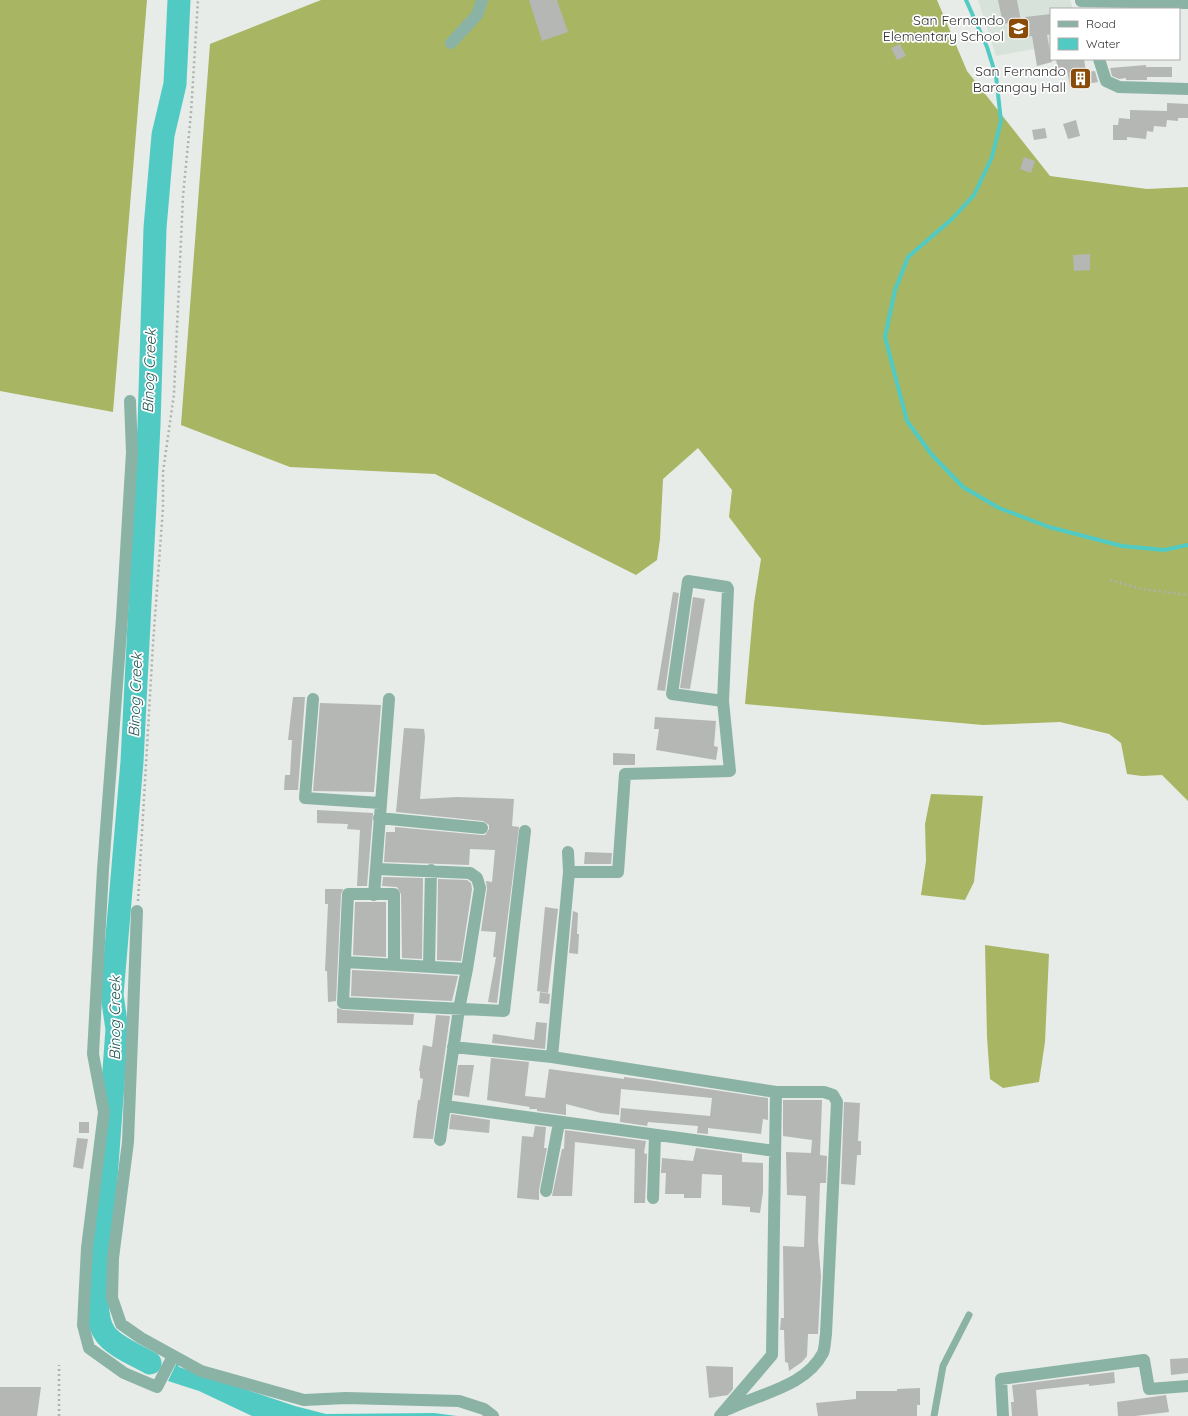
<svg xmlns="http://www.w3.org/2000/svg" width="1188" height="1416" font-family="Quicksand,sans-serif">
  <style>
    .built { fill: #d7e3da }
    .forest { fill: #a8b563 }
    .water { fill: #52cac4 }
    .lines { fill: none; stroke-linecap: round; stroke-linejoin: round }
    .stream { stroke: #52cac4; stroke-width: 4 }
    .river { stroke: #52cac4; stroke-width: 23 }
    .building { fill: #b4b7b3 }
    .path { stroke: #aeb2ae; stroke-width: 2.5; stroke-dasharray: 2 3; stroke-linecap: butt }
    .lane { stroke: #8ab3a5; stroke-width: 7 }
    .street { stroke: #8ab3a5; stroke-width: 12 }
    .labels { text-anchor: middle; dominant-baseline: central; stroke-width: 3.5; stroke-linejoin: round; paint-order: stroke }
    .poi-label { font-size: 14px; fill: #303230; stroke: #fff; text-anchor: end }
    .water-label { font-size: 15px; font-style: italic; fill: #205451; stroke: #fff }
  </style>
  <rect width="100%" height="100%" fill="#e7ece8"/>
  <path class="built" d="M978,0h92l3,9h-22v37l-55,10z"/>
  <path class="forest" d="M0,0h147l-34,412 -113,-21z
    M321,0h616l30,71 83,105 97,13 41,-2v614l-26,-26 -20,1 -15,-2 -6,-31 -12,-9 -49,-12 -77,3 -238,-21 9,-101 7,-44 -32,-42 3,-27 -34,-42 -35,31 -3,60 -3,21 -21,15 -201,-101 -145,-7 -109,-42 29,-381z
    M931,794l52,2 -9,86 -9,18 -44,-5 5,-34 -1,-37z
    M985,945l64,9 -4,88 -6,40 -36,6 -13,-9 -3,-42z"/>
  <path class="water" d="M177,1362l2,5 116,39 31,8 108,-1 23,3h-205l-53,-25 -31,-10z"/>
  <g class="lines">
    <path class="stream" d="M966,0l21,47 9,29 5,45 -9,36 -18,38 -22,24 -44,38 -13,33 -10,47 22,84 25,34 31,32 36,21 50,19 73,19 42,4 24,-5"/>
    <path class="river" d="M150,1363c-12,-7 -39,-18 -46,-31 -6,-9 -6,-20 -7,-30l20,-273 -5,-34 20,-233 17,-337 6,-197 8,-93 12,-51 4,-84"/>
  </g>
  <path class="building" d="M529,0h28l11,32 -26,9z
    M998,0h19l4,21 -18,3z
    M1051,14v20l-4,1 5,27 -15,4 -5,-30 -5,1 -2,-20z
    M900,44l6,12 -9,4 -6,-12z
    M1056,59h28l2,13 9,-1 3,11 -28,5 -3,-17 -9,1z
    M1146,65v2h26v10h-25v3h-21v-2l-7,1 -7,-3 -2,-8z
    M1167,103l21,1v14h-10v3l-11,-1 -1,7 -12,-1 -1,6 -6,-1 -1,8 -19,-2v3h-14v-15h5l1,-7 11,1v-9l37,1z
    M1076,120l4,16 -12,3 -5,-15z
    M1045,128l2,10 -13,2 -2,-10z
    M1024,157l11,4 -4,12 -11,-4z
    M1090,254v16l-16,1 -1,-16z
    M673,592l6,1 -14,98 -8,-1z
    M693,597l12,2 -15,90 -10,-1z
    M293,697h12l-7,93h-14l1,-15h5l2,-35h-4z
    M320,703l61,2 -7,87 -61,-1z
    M655,717l61,4 -2,25 4,1 -2,13 -60,-10 3,-21h-5z
    M404,728l20,1 1,8 -5,62 37,-2 57,2 -2,27 7,1 -22,176 -9,-1 8,-45h-3l3,-25 -15,-1 6,-42 -1,-8 6,1 3,-32 -25,-1 -1,16 -85,-3 2,-30h9v-5l86,8h4l4,-6v-4l-6,-4 -87,-9z
    M613,753l22,1v11h-22z
    M317,810l56,3 -6,73h-10l3,-56 -13,-1 1,-5 -31,-1z
    M585,852l27,1 -1,11h-27z
    M383,877l40,1 -1,81 -20,-1 -1,-64 -4,-7 -15,-1z
    M438,879l29,1 4,3 1,6 -11,72 -24,-1z
    M325,889h18l-2,5 -5,107 -8,1 -1,-31h-2l3,-67h-3z
    M355,902h31v55l-33,-2z
    M545,907l13,2 -10,84 -11,-2z
    M573,911l5,2 -1,21h2l-1,20 -9,-1z
    M352,970l42,2 64,4 -6,25 -101,-5z
    M540,992l10,2 -1,10 -10,-1z
    M337,1008l6,2 71,4 -1,11 -76,-2z
    M436,1015l14,1 -17,123 -20,-1 5,-38h2l3,-21 -3,-1v-7h-1l4,-26 9,2z
    M536,1022l11,1 -2,26 -53,-6 1,-9 41,6z
    M491,1058l38,4 -4,34 20,2 4,-29 75,10v-2l24,3 120,18v22l-5,-1 -2,15 -53,-6v6l-11,-1 1,-7 -50,-4 -1,4 -27,-4 1,-14 89,8 2,-18 -91,-9 -2,26 -18,-2 -35,-9v11l-29,-4v-2h-8l1,-2 -43,-7z
    M458,1065h16l-5,32 -15,-2z
    M783,1100h39l-2,55 7,1 -1,27h-6l-2,58 3,35 -3,58h-10l-1,22 -5,6 -13,9 -1,-8 -3,-1 -1,-32h-4l1,-12h3l-1,-72 21,1 2,-51 -19,-1 -1,-43 25,1 1,-13 -29,-4z
    M844,1102l16,1 -2,38h3v14h-4l-2,30 -14,-1z
    M451,1114l39,6 -1,13 -40,-4z
    M79,1122h10v11h-10z
    M535,1126l11,1 -2,21h3l-8,42v10l-22,-2 5,-62 11,1z
    M565,1130l81,11 -2,12 3,1v2l-2,47h-11l1,-54 -60,-7 -3,54h-20l10,-47h2z
    M77,1138l11,1 -5,30 -10,-2z
    M696,1148l46,6v8l21,1v29l-3,21 -10,-1v-5l-28,-2v-30l-20,-1 -1,24h-17v-4h-19l1,-21h-5l1,-15 31,3z
    M1188,1358v15l-17,2 -1,-16z
    M706,1366l27,1v22l-5,6 -19,3z
    M1114,1372l1,11 -26,3v-2l-53,6 2,26h-26l-1,-14h3l-2,-17z
    M0,1387h41l-4,29h-37z
    M920,1388v17h-3v11h-99l-2,-13 40,-4v-8h41v-2z
    M1166,1395l3,17 -34,4h-17l-1,-14z"/>
  <g class="lines">
    <path class="path" d="M1110,580l32,9 46,6
      M138,901l15,-257 10,-136v-36l11,-78 9,-198 8,-83 7,-113
      M59,1416v-51"/>
    <path class="lane" d="M934,1416l9,-50 26,-51"/>
    <path class="street" d="M1081,1l107,2
      M451,43l26,-28 5,-15
      M1099,59l7,22 13,6 69,2
      M130,401l2,51 -10,166 -19,251 -10,185 11,58 -17,136 -4,77 6,23 35,25 33,14 16,-31
      M313,699l-8,99 75,5
      M379,818l103,10
      M377,869l93,4 7,5 3,10 -13,81 -8,40 -19,131
      M569,872h49l7,-98 105,-3 -7,-70 -51,-7 16,-113 39,6 1,2 -5,112
      M374,895l15,-196
      M137,911l-9,231 -15,116 -1,40 9,26 20,14 60,33 103,29 42,-2 113,3 25,8 9,7
      M346,962l121,7
      M394,965v-71h-46l-5,109 161,8 21,-180
      M429,966l2,-96
      M453,1047l99,10 224,35 -4,263 -52,61
      M552,1057l17,-185 -1,-20
      M445,1106l330,45
      M546,1191l13,-68
      M653,1198l2,-63
      M729,1409c32,-16 76,-22 94,-56 2,-5 2,-13 3,-19l11,-232 -4,-7 -9,-3h-48
      M1003,1416l-2,-37 143,-19 5,29 39,-3"/>
  </g>
  <defs>
    <symbol id="school-square" viewBox="-11 -11 22 22"><rect x="-9" y="-9" width="18" height="18" rx="4" fill="#884c08" stroke="#fff"/><path d="M0-5L7-2L0 1L-7-2ZM-4 1L0 2.5L4 1V4Q0 6-4 4Z" fill="#fff"/></symbol>
    <symbol id="building-square" viewBox="-11 -11 22 22"><rect x="-9" y="-9" width="18" height="18" rx="4" fill="#884c08" stroke="#fff"/><path d="M-4-6H4V6H1V3H-1V6H-4ZM-2.5-4.3h1.7v1.8h-1.7ZM.8-4.3h1.7v1.8H.8ZM-2.5-1h1.7V.8h-1.7ZM.8-1h1.7V.8H.8Z" fill="#fff"/></symbol>
  </defs>
  <g fill-rule="evenodd">
    <use href="#school-square" x="1006" y="16" width="25" height="25"/>
    <use href="#building-square" x="1068" y="66" width="25" height="25"/>
  </g>
  <g class="labels">
    <g class="poi-label">
      <text x="1004" y="20">San Fernando<tspan x="1004" dy="16">Elementary School</tspan></text>
      <text x="1066" y="71">San Fernando<tspan x="1066" dy="16">Barangay Hall</tspan></text>
    </g>
    <g class="water-label">
      <text transform="translate(149 371) rotate(-88)">Binog Creek</text>
      <text transform="translate(135 695) rotate(-88)">Binog Creek</text>
      <text transform="translate(114 1018) rotate(-90)">Binog Creek</text>
    </g>
  </g>
  <rect x="1050" y="8" width="130" height="52" fill="#ffffff" stroke="#acadac"/>
  <rect x="1058" y="21" width="20" height="6" fill="#8ab3a5" stroke="#acadac"/>
  <text x="1086" y="28" font-size="12" fill="#303230">Road</text>
  <rect x="1058" y="38" width="20" height="12" fill="#52cac4" stroke="#acadac"/>
  <text x="1086" y="48" font-size="12" fill="#303230">Water</text>
</svg>
